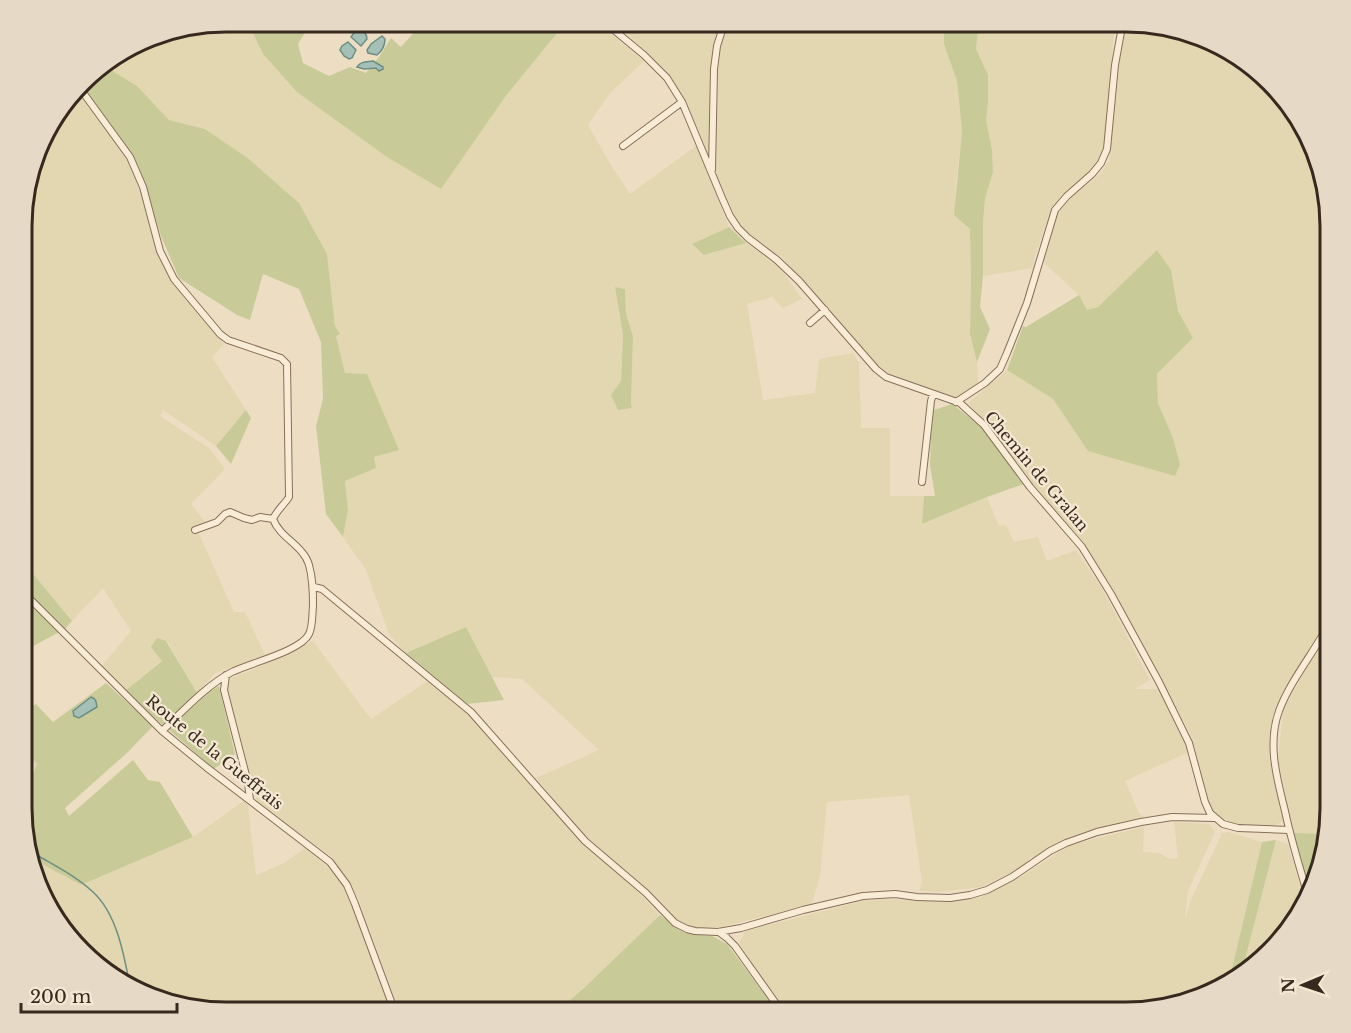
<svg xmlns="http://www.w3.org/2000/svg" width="1351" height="1033" font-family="'Libre Baskerville',serif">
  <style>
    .farmland { fill: #e2d7b1; fill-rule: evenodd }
    .green { fill: #c8cb98 }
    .water { fill: #a5c0b6; stroke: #6c8e83; stroke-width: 1.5 }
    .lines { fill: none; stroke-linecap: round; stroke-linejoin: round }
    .stream { stroke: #6c8e83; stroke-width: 1.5 }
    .minor-casing { stroke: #876f5a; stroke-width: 8 }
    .minor { stroke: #f8ecd7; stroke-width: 6 }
    .labels { text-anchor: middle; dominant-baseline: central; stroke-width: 4.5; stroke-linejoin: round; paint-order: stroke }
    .street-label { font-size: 16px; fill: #37291e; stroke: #f5e8d3 }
    .rim { fill: none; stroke: #37291e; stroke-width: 3 }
  </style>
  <rect width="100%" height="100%" fill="#eddec3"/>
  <path class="farmland" d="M225,21h22l16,33 34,38 208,5 62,-76h28l49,40 -34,32 -22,32 20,35 22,34 66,-48 33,81 -36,17 12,11 41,-12 32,22 24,34 -19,9 -11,-11 -25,7 16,96 52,-7 4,-34 34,-6 6,10 2,65h29v68h34l-1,28 64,-27 12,29 7,-1 8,17 24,-5 9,24 29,-11 28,42 46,88 -15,9h23l8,14 23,49 -64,29 14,32 5,4 -34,8 -40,12 -36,20h-4l-5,9 -44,21 -44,5 -18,-1 3,-9 -13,-87 -82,7 -7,74 -8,28 -91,23 -27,1 -18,-8 -13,-16 -28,-23 -53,-49 -46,-54 63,-28 -77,-71 -30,-2 -26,-50 -60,26 -17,-19 -23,-64 -23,-33 5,-27 -3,-30 31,-12 -2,-11 24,-8 -53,-76 -9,-37 -9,-82 -28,-51 -50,-44 -44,-30 -36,-9 -32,-34 -34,-21 56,-33zM615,287l10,2 1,25 7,22 -2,68 1,4 -21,-12 10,-15 2,-46z
    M613,21h331v23l13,37 5,51 -7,60 15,37 1,53 -1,52 7,28 1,21 -18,14 -8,1 -62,-23 -13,-9 -96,-110 -7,-2 -34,-28 -20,-39 -20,-54 -19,-39 -11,-18 -22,-23z
    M979,21h139l-4,14 -10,113 -6,16 -7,8 -30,24 -10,13 -16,47 -2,12 -50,8v-54l2,-23 8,-27 -1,-22 -6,-30 2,-17v-28l-12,-26z
    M1127,21h12l64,15 57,36 49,63 21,90v390l-10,18 -40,66 -8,20 -2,42 13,60 -7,4 -36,1 -19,-6 -10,-12 -21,-75 -77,-141 -31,-52 -50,-54 -41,-58 -23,-25 39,-33 46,29 35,52 85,-13 -15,-35 -1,-29 36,-36 -15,-27 -7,-41 -14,-19 -59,56 -11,3 -8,-15 -37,-34 17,-49 16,-18 21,-16 13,-17 14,-130z
    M77,89l4,8 46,59 16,40 13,53 12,26 33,42 23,27 -12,13 34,53 -30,36 -53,-36 -3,6 49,32 16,21 -34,35 14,18 -7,3 1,9 35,78h11l20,43 -50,18 -18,20 -30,-52 -5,19 -37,31 -24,-24 30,-36 -28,-43 -31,33 -43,-52 -7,5 1,-376 25,-74z
    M1330,627v194l-3,13 -34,-1 -15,-74 5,-49z
    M313,641l58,78 58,-39 44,38 89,101 69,66 29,30 -76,73 -28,24h-156l-42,-114 -26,-41 -75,-55 -30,-116 5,-8 36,-15z
    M22,745l15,19 -15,34z
    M245,800l3,6 8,69 28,-12 21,-15 22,18 17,20 48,126h-180l-64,-15 -57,-36 -49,-63 -11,-40 50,27 112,-48z
    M1174,822l35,2 6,8 -27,59 -3,29 5,-18 32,-69 6,-1 34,10 -33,139 -13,10 -90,21h-342l-45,-69 6,-12 118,-30 26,-2 56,3 36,-5 43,-22 43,-28 26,-8 51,-12 -1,25 16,1 11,6 8,-1z
    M1276,840l12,4 17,57 -26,41 -37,29z"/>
  <path class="green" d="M247,21h65l-14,23 5,19 26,13 21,-9 16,6 13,-16 12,-19 10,9 23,-26h143l-62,76 -64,92 -54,-32 -90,-65 -34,-38z
    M944,21h35l-3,28 12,26v28l-2,17 6,30 1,22 -8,27 -2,23v54l-3,31 10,22 -13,33 -7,-28 1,-52 -1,-53 -16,-14 8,-84 -5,-50 -13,-37z
    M103,65l34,21 32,34 36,9 44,30 50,44 28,51 8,72 5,8 -4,2 9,37 22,1 32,76 -25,7 2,11 -31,13 3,29 -5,27 -17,-23 -10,-88 7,-27 -2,-57 -22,-53 -36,-15 -13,46 -13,-5 -58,-37 -18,-42 -13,-40 -16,-42 -49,-64 -2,-6 10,-12z
    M729,227l17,16 -42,12 -12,-11z
    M1157,250l14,20 7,41 15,27 -36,36 1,29 15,35 7,27 -5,11 -87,-25 -35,-52 -46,-29 16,-44 3,1 53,-32 8,15 11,-3z
    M615,287l10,2 1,25 7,22 -2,68 1,4 -14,2 -7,-15 10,-14 2,-46z
    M952,404l27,21 45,59 -37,13 -65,27 2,-28h11l-5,-31 1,-29 3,-26z
    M246,410l5,8 -20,46 -15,-18z
    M29,569l43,52 -7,8 -41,22 -2,-1v-76z
    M466,627l38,73 -37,4 -61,-51z
    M157,638l9,3 31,52 -34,32 -38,-34 37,-30 -11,-14z
    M106,683l47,43 -25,26 -63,56 4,8 64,-56 15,20 12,2 33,55 -112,48 -50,-27 -10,-37v-12l3,1 4,-10 -5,-3 14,-33 -15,-19v-33l14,-8 17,18z
    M219,686l16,68 -21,15 -46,-40 43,-38z
    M1293,833l34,1 -12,51 -5,8z
    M1276,840l-34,131 -13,10 33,-139z
    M660,915l18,14 7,4 27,3 15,8 51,68h-222l28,-24z"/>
  <path class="water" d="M358,27c5,3 9,6 9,12l-6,7 -10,-9z
    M382,36l3,3c0,7 -3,12 -8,16l-9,-2 -1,-3 4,-6z
    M348,42l8,8 -4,8 -3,1 -5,-3 -4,-6 2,-4z
    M373,61l10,6v2l-4,2 -3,-3 -12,1 -7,-2c4,-6 9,-5 16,-6z
    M91,697c5,2 5,4 6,10l-18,11 -5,-2 -1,-5z"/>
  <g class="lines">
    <path class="stream" d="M30,851c21,13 45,24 63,41 24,22 31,63 37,94"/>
    <defs>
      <path id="minor" d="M603,21l41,34 23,23 15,24 40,96 8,18 8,12 10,10 29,22 22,21 77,88 10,8 74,26 24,22 46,62 52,60 29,47 48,88 30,61 16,59 5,11 13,11 15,4 51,2
        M79,87l51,70 13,30 17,64 14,28 46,55 8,6 53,18 6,6 2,133c-5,8 -12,13 -16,22 7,19 31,27 36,46 4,14 4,27 4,41 -1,9 0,20 -4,28 -8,17 -59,29 -77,38 -24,12 -50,40 -70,59
        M623,146l59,-44
        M712,170l2,-101 3,-23 8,-25
        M810,323l15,-13
        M956,402l29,-19 15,-14 7,-16 20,-50 28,-93 12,-14 25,-22 9,-11 6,-14 8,-84 8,-44
        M922,482l9,-81 2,-7
        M195,530l22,-8 8,-8 5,-2 14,6 8,2 8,-3 13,2
        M314,587l8,2 149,123 114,129 61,52 29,30 12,6 8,2 23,1 23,-4 62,-18 60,-14 32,-2 22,3 33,1 20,-3 17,-5 25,-13 38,-26 16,-8 31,-11 44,-10 31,-5 43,1
        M22,591l140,140 44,36 124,95 17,23 8,19 40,108
        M226,675l-2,15 24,93 2,17
        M1308,896c-8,-28 -17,-56 -23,-85 -8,-32 -18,-67 -6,-100 11,-30 36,-60 51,-89
        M719,932l8,6 8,8 47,66"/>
    </defs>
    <use href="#minor" class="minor-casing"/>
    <use href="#minor" class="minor"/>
  </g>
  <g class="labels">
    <g class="street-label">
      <text transform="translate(1037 471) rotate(50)">Chemin de Gralan</text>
      <text transform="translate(215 752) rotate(39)">Route de la Gueffrais</text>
    </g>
  </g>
  <path d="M0 0H1351V1033H0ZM226 32H1126A194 194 0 0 1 1320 226V808A194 194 0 0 1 1126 1002H226A194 194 0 0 1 32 808V226A194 194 0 0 1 226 32Z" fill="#e6d9c5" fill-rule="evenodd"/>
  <path class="rim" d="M226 32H1126A194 194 0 0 1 1320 226V808A194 194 0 0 1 1126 1002H226A194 194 0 0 1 32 808V226A194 194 0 0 1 226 32Z"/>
  <g transform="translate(1303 985) rotate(268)" stroke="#f5e8d3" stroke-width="4.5" paint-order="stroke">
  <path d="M0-4.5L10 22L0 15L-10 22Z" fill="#37291e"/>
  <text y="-9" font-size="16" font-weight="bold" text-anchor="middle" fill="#37291e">N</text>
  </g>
  <path d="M21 1003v9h156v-9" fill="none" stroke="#37291e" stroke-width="3"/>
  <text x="30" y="1003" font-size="18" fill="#37291e" stroke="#f5e8d3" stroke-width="4.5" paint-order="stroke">200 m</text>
</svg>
